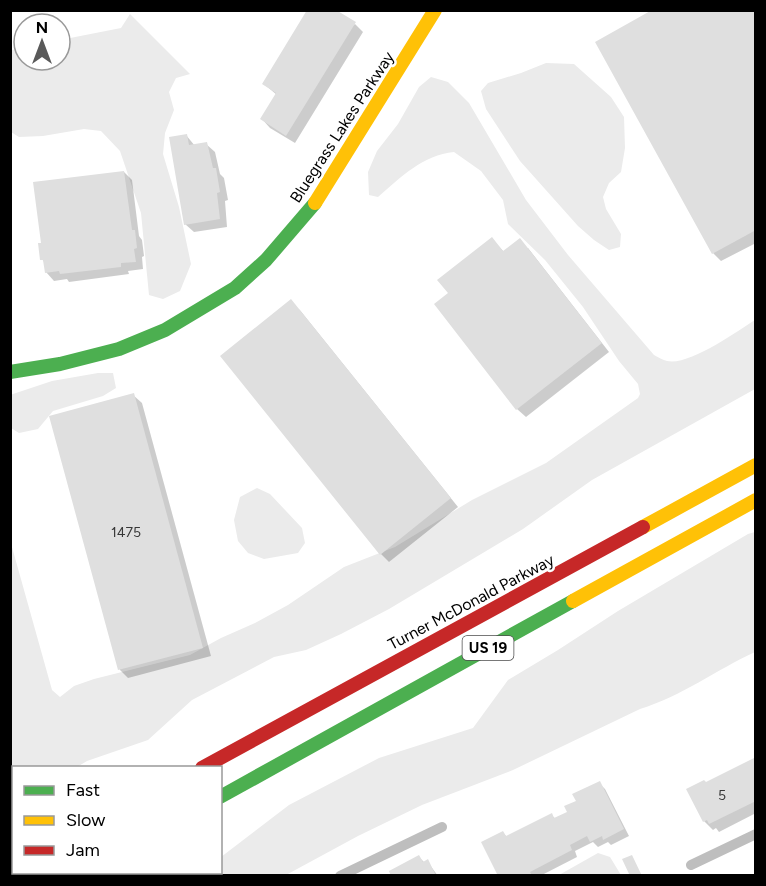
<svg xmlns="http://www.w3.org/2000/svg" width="766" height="886" font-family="Figtree,sans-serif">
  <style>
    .green { fill: #ebebeb }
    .shadow { fill: #0003 }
    .building { fill: #dfdfdf }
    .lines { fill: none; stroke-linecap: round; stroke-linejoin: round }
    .street { stroke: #bebebe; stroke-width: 10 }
    .fast { stroke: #4caf50; stroke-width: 14 }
    .slow { stroke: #ffc107; stroke-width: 14 }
    .jam { stroke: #c62828; stroke-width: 14 }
    .labels { text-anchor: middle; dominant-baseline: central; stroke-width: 5; stroke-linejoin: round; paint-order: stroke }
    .number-label { font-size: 14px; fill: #383838 }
    .shield { fill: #fff; stroke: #4c4c4c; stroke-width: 1.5 }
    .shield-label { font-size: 15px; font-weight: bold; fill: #000 }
    .street-label { font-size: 16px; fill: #000; stroke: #fff }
  </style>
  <rect width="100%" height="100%" fill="#fff"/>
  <path class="green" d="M130,14l60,60 -14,4 -7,14 5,18 -9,23 -2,21 16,53 12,57 -11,27 -17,8 -14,-4 -8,-82 -21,-62 -19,-20 -17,-2 -41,7 -24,1 -8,-5v-82l13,-2v12h36v-20l61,-12z
    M546,63l28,1 37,33 13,20 1,31 -4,24 -12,11 -6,14 3,12 15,25 -1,13 -11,3 -15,-10 -16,-14 -58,-65 -34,-52 -5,-18 7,-8 33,-10z
    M431,77l17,5 21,21 57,97 42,55 86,100c4,2 9,5 13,6 22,5 69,-29 88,-41v69l-163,91 -69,49 -134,80 -48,25 -35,16 -32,7 -82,43 -44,40 -61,21 -10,6 -63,1 -1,42 -2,2 -1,-272 42,150 8,7 14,-11 20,-7 96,-24 31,-17 34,-15 33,-18 56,-38 51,-20 77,-47 74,-37 92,-65 2,-4 -2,-10 -19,-23 -36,-54 -38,-47 -37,-36 -5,-24 -22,-29 -27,-19c-31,3 -53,25 -76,45l-9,-2 -1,-23 9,-21 21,-27 21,-37z
    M98,373h15l3,15 -13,8 -50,15 -15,18 -19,4 -8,-5 -1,-33 42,-14z
    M257,488l13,6 32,34 3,15 -7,10 -34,6 -16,-6 -10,-12 -4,-21 6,-23z
    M755,532v120c-39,18 -73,44 -115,57l-127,61 -91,35 -64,31 -72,39h-130l10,-2 54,-1 1,-15 68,-52 90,-47 94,-30 35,-48 50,-30 60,-39 130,-77z
    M598,853l12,4 11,18h-62z"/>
  <path class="shadow" d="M756,10v233l-35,18 -8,-8z
    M355,24l8,8 -68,111 -25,-15 -8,-9 15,-24 -13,-11z
    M186,135l9,11 11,-2 9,8 5,22 4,4 4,22 -3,1 2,26 -33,5 -9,-8z
    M124,172l8,8 7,56 3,4 2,16 -2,1 1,12 -15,2 1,3 -60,8 -2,-3 -13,2 -8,-9 -1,-9 -3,-4v-15z
    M492,239l12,13 24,-4 81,104 -83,65 -9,-8 -67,-115z
    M299,309l159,198 -69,55 -8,-8z
    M133,395l9,8 69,253 -83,22 -8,-8 -69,-253z
    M756,759v54l-37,19 -3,-4 -3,2 -9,-9 -16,-32 18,-5z
    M599,783l6,6 24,47 -18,9 -3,-3 -10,5 -5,-5 -18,9 2,6 -37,19h-40l3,-43 4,4 44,-22 5,4 13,-6 9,-12z
    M419,857l6,6 2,-2 11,15h-45z"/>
  <path class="building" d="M307,10h29l20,12 -70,114 -26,-17 16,-26 -14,-9z
    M652,10h104v220l-44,24 -117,-212z
    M187,134l2,11 18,-3 6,26h3l4,24 -3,1 3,26 -36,6 -15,-88z
    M124,171l8,59h3l2,18 -3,1 2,13 -15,1v4l-61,7 -1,-3 -14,2 -2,-13h-3l-2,-17h3l-8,-61z
    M492,237l11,14 17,-13 82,105 -86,67 -82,-106 14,-11 -11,-13z
    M291,299l160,199 -71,57 -160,-199z
    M134,393l69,255 -85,22 -69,-254z
    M756,757v44l-47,23 -2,-4 -4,2 -17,-33 18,-9 2,2z
    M600,781l24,48 -21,11 -1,-4 -12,6 -3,-6 -17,9 2,5 -42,22 2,4h-34l-17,-34 22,-11 3,5 46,-23 2,5 13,-6 -3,-6 12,-5 -4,-7z
    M419,855l4,7 5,-3 8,17h-45l-2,-5z
    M632,855l10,21h-12l-8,-17z"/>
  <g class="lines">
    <path class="street" d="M691,865l65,-31
      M340,876l102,-49"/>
    <path class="fast" d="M10,372l50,-8 59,-15 46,-19 70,-42 31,-28 49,-57
      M220,797l353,-196
      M10,873l4,-2
      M80,876l5,-4"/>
    <path class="slow" d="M315,203l120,-193
      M643,527l113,-62
      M573,601l183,-101"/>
    <path class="jam" d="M202,768l441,-241"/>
  </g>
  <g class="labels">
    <g class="number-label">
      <text x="126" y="532">1475</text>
      <text x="722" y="795">5</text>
    </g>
    <rect class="shield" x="462.5" y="636" width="51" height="24" rx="4.5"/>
    <g class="shield-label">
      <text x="488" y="648">US 19</text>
    </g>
    <g class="street-label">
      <text transform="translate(342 127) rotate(-57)">Bluegrass Lakes Parkway</text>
      <text transform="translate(471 602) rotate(-28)">Turner McDonald Parkway</text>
    </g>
  </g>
  <rect width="766" height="886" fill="none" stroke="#000000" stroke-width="24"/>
  <rect x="12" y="766" width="210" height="108" fill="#ffffff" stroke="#999999" stroke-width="1.5"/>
  <rect x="24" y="786" width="30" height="9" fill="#4caf50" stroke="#999999" stroke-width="1.5"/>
  <text x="66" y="796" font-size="18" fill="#000000">Fast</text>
  <rect x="24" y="816" width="30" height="9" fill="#ffc107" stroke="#999999" stroke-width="1.5"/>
  <text x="66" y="826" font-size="18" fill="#000000">Slow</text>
  <rect x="24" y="846" width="30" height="9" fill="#c62828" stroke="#999999" stroke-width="1.5"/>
  <text x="66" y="856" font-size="18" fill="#000000">Jam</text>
  <g transform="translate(42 42)"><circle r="28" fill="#ffffff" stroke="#999999" stroke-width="1.5"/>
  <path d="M0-4.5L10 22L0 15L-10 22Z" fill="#595959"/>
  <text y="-9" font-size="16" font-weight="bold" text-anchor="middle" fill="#000000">N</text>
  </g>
</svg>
